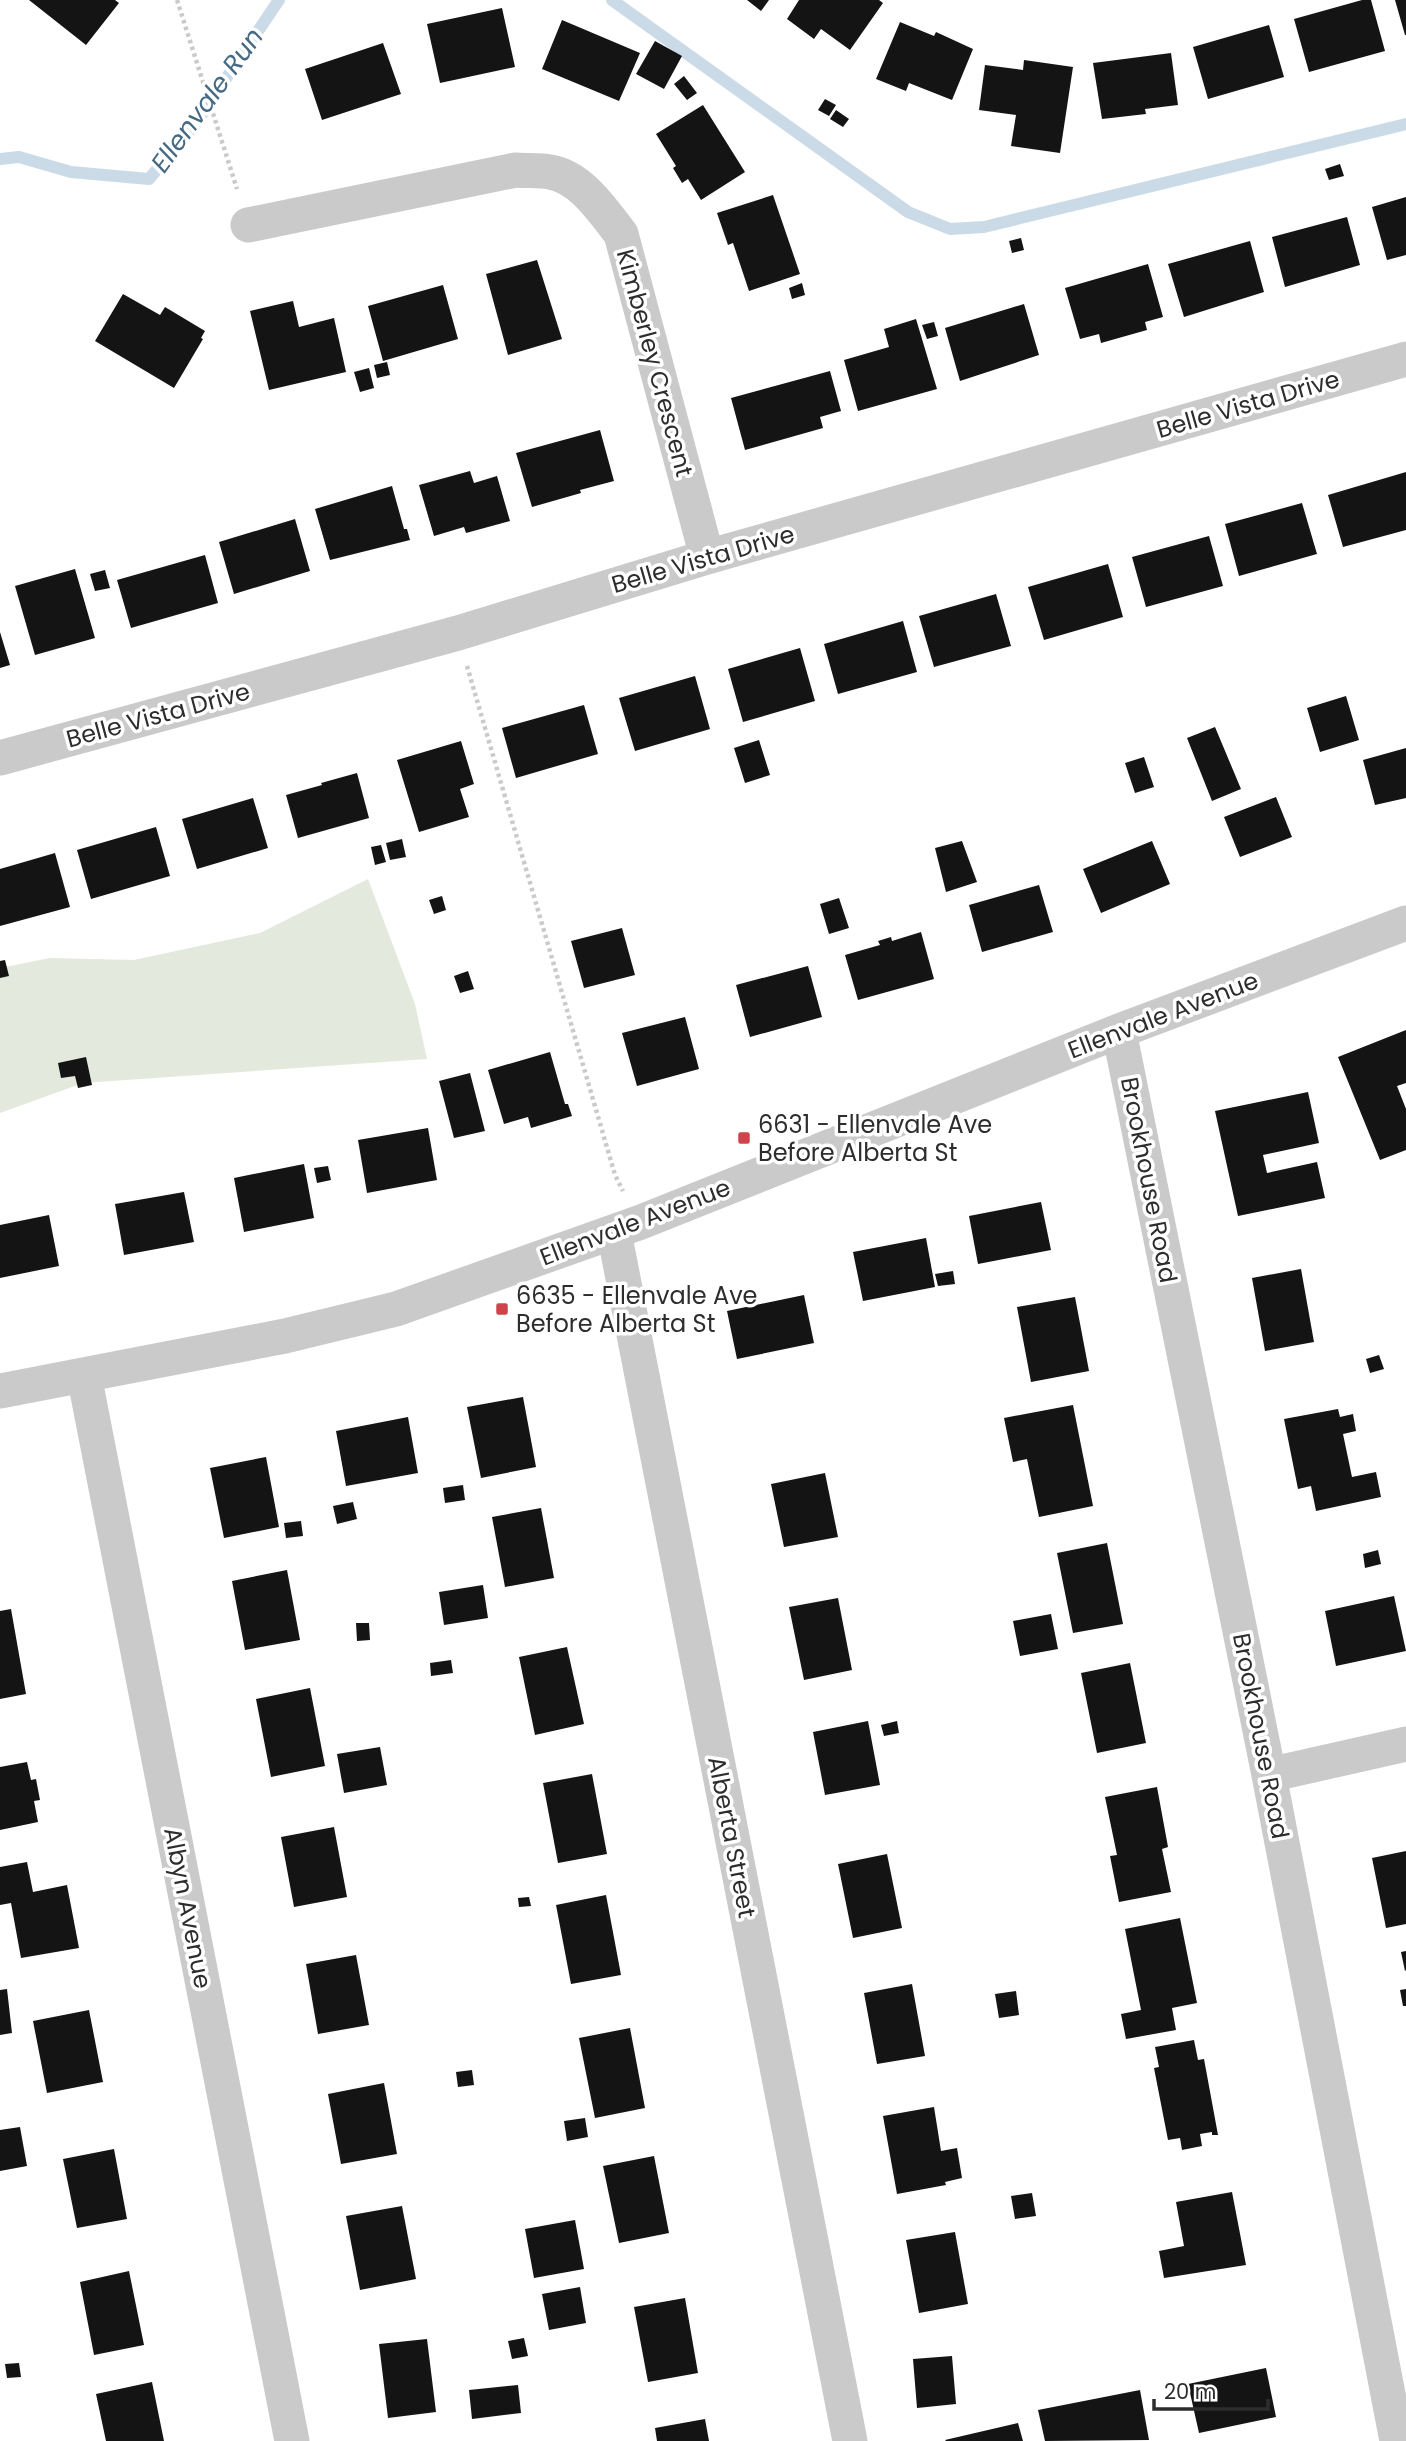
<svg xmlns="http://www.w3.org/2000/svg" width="1406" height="2441" font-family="Poppins,sans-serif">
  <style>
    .green { fill: #e3e9dc }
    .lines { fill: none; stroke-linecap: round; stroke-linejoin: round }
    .stream { stroke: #cadbe7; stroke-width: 12 }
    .building { fill: #141414 }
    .path { stroke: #cacaca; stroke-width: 4.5; stroke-dasharray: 3.5 3.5; stroke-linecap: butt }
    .street { stroke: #cacaca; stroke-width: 35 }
    .poi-dot { fill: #cf444a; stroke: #fff; stroke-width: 2.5 }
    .labels { text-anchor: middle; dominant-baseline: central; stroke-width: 7; stroke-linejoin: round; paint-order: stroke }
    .street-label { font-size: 24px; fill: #2d2d2d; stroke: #fff }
    .poi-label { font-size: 24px; fill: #2d2d2d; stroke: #fff; text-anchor: start }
    .water-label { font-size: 26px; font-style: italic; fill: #456a85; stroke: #fff }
  </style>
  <rect width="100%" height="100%" fill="#fff"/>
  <path class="green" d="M368,879l47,125 12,55 -344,24 -83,30v-145l50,-10 84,2 126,-27z"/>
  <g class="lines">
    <path class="stream" d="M612,0l296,212 42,17 34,-2 422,-103
      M0,159l19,-2 52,15 78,7 45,-53 85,-126"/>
  </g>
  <path class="building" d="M29,0h86l4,3 -33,42z
    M747,0h22l-8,11z
    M799,0h80l4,3 -33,47 -29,-21 -7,10 -27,-20z
    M1362,0h9l14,51 -76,21 -15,-53z
    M1395,0h11v35h-1z
    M502,8l13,59 -75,16 -13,-59z
    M562,20l78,33 -21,48 -77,-32z
    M900,22l34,14 2,-4 37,17 -21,51 -43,-17 -3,8 -30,-12z
    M1269,25l15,52 -76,22 -15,-52z
    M655,41l27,15 -18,33 -28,-15z
    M383,43l18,51 -79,26 -17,-51z
    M1171,53l7,52 -33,4 1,5 -44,5 -9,-56z
    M1024,60l49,7 -13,86 -49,-7 5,-31 -37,-5 6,-45 38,5z
    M684,76l13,17 -10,7 -13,-16z
    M825,99l11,6 -7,11 -11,-6z
    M703,105l42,67 -44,28 -13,-21 -6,4 -9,-15 3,-2 -20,-32z
    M836,110l13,9 -6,8 -13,-8z
    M1340,164l4,12 -15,4 -4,-11z
    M773,195l27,79 -51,17 -16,-48 -5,2 -11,-32z
    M1406,197v58l-19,5 -15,-53z
    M1347,217l13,48 -75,22 -13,-50z
    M1021,238l3,12 -12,3 -3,-12z
    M1250,241l14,51 -80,25 -16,-53z
    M537,260l25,79 -54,16 -22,-81z
    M1148,264l15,53 -18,5 2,8 -46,13 -2,-9 -19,5 -15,-51z
    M802,283l3,12 -13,4 -3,-11z
    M443,285l15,54 -75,22 -15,-55z
    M123,294l37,21 5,-8 40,24 -4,7 2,1 -29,49 -79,-47z
    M293,301l6,26 35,-9 12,54 -77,18 -19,-79z
    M1024,304l15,51 -79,26 -15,-53z
    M916,319l21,70 -79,22 -14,-51 45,-13 -5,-18z
    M934,322l4,14 -11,3 -5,-14z
    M387,362l3,13 -13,3 -3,-13z
    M369,368l5,20 -14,4 -6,-20z
    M830,371l11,40 -21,6 3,11 -78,22 -14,-52z
    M600,430l14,51 -34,9 1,3 -49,14 -16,-54z
    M470,471l4,12 23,-7 13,45 -44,12 -2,-6 -30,9 -15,-51z
    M1406,472v58l-63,17 -15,-52z
    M392,486l12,43h3l3,11 -80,20 -15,-51z
    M1302,503l15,51 -78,22 -14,-52z
    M295,519l15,52 -76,23 -15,-52z
    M1209,536l14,50 -77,21 -14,-50z
    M205,555l13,48 -87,25 -14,-48z
    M1108,564l15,53 -79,23 -16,-53z
    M75,569l20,69 -60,17 -20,-69z
    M105,570l5,18 -15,3 -5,-17z
    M996,594l15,52 -77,21 -15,-51z
    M903,621l14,51 -79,22 -14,-50z
    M0,632l10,33 -10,3z
    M800,648l15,53 -72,21 -15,-53z
    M695,676l15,53 -75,22 -16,-53z
    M1346,696l13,44 -39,12 -13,-44z
    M584,705l14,49 -82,24 -14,-50z
    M1215,727l26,62 -29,12 -25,-63z
    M759,740l11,35 -25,8 -11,-35z
    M461,741l13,43 -14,5 9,28 -50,15 -22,-72z
    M1406,748v50l-31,7 -12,-45z
    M1144,757l10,30 -19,6 -10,-30z
    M357,773l12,45 -71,20 -12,-43 36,-10 -1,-2z
    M1276,797l16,40 -52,20 -16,-40z
    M253,798l15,50 -71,21 -15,-50z
    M156,827l14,49 -79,23 -14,-49z
    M402,839l4,18 -16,3 -4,-17z
    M962,841l15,41 -31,10 -11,-44z
    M1152,841l18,43 -69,29 -18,-44z
    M381,845l5,17 -11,3 -4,-18z
    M55,853l15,54 -70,19v-57z
    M1039,885l14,47 -71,20 -13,-47z
    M442,896l4,14 -12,4 -5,-14z
    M839,898l10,30 -20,6 -9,-30z
    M622,928l13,47 -51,13 -13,-47z
    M921,932l13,47 -76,21 -13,-45 35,-10 -2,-4 13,-4 1,4z
    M5,960l4,16 -9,2v-17z
    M808,966l14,51 -72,20 -14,-52z
    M468,971l6,18 -14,4 -6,-17z
    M685,1017l14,52 -62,17 -15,-53z
    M1406,1030v53l-9,3 9,23v41l-26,10 -42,-103z
    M550,1052l15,52h3l4,12 -41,12 -3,-11 -24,7 -16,-54z
    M86,1057l6,28 -14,3 -3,-12 -14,2 -3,-15z
    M470,1073l15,58 -31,7 -15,-57z
    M1308,1092l11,51 -56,12 4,18 50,-11 8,36 -87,18 -23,-105z
    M428,1128l9,52 -70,13 -9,-53z
    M304,1164l10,54 -70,14 -10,-54z
    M328,1166l3,14 -14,3 -3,-15z
    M184,1192l10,50 -70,13 -9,-51z
    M1041,1202l10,48 -73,14 -9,-48z
    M49,1215l10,51 -59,12v-53z
    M926,1238l9,49 -72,14 -10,-49z
    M1301,1269l13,73 -49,9 -13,-73z
    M953,1271l2,13 -17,2 -3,-12z
    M804,1295l10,48 -77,16 -10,-48z
    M1075,1297l14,74 -58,11 -14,-75z
    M1379,1355l5,14 -14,4 -4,-14z
    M523,1397l13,70 -55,11 -14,-71z
    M1073,1405l20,101 -54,11 -12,-58 -14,3 -9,-44z
    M1338,1409l2,8 13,-3 3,17 -13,3 9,43 24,-5 5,25 -65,14 -5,-25 -13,3 -14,-70z
    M408,1417l10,56 -72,13 -10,-55z
    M266,1457l13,70 -55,11 -14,-70z
    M825,1473l13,64 -54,10 -13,-63z
    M463,1485l2,15 -20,3 -2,-15z
    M353,1502l4,17 -20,5 -4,-18z
    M541,1508l13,70 -49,9 -13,-70z
    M301,1521l2,15 -17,2 -2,-15z
    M1107,1543l16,81 -50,9 -16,-80z
    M1378,1550l3,14 -16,4 -2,-14z
    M287,1570l13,70 -55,10 -13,-69z
    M483,1585l5,33 -44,7 -5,-33z
    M1394,1596l12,55 -70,15 -11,-55z
    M838,1598l14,72 -48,10 -15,-73z
    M11,1609l15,85 -26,5v-88z
    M1051,1614l7,35 -38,7 -7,-35z
    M356,1623h13l1,17 -13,1z
    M567,1647l17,77 -49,11 -16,-78z
    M451,1660l2,13 -22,3 -1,-13z
    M1130,1663l16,80 -49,10 -16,-80z
    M310,1688l15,78 -54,11 -15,-78z
    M868,1721l12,64 -55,10 -12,-63z
    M897,1721l2,12 -15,3 -3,-11z
    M380,1747l7,38 -43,8 -7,-39z
    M27,1762l4,18 5,-1 4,21 -6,1 4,21 -38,8v-63z
    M592,1774l15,80 -49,9 -15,-80z
    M1157,1787l11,60 -6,2 9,43 -52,10 -9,-46 7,-1 -12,-58z
    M334,1827l13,70 -53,10 -13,-70z
    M1406,1851v73l-20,4 -14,-70z
    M887,1854l15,74 -49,10 -15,-74z
    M27,1862l6,30 34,-7 12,63 -58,10 -10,-55 -11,2v-38z
    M606,1895l15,80 -50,9 -15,-79z
    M529,1897l2,9 -12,1 -1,-9z
    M1180,1918l17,85 -25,5 4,22 -50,9 -5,-25 20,-4 -16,-81z
    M1406,1951v19l-1,1 -4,-19z
    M356,1955l13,70 -51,9 -12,-70z
    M912,1984l13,72 -48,8 -13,-71z
    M7,1989l5,44 -12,2v-45z
    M1406,1989v17h-3l-3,-16z
    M1016,1991l3,24 -20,3 -4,-24z
    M89,2010l14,72 -56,11 -14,-72z
    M630,2028l15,80 -50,10 -16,-80z
    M1194,2040l4,20 6,-1 14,76h-6v-3l-12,2 2,12 -20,4 -2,-12 -12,2 -14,-72 5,-1 -4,-20z
    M472,2070l2,15 -16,2 -2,-15z
    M384,2083l13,71 -56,10 -13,-70z
    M934,2107l7,44 16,-3 5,30 -17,4 1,3 -49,9 -14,-78z
    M585,2118l3,19 -21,4 -3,-20z
    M20,2127l7,39 -27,5v-41z
    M114,2149l13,70 -50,9 -14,-69z
    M654,2156l15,77 -50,10 -16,-77z
    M1232,2192l14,73 -82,13 -5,-27 25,-5 -8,-44z
    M1032,2193l4,23 -21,3 -4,-23z
    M402,2206l14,73 -56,11 -14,-74z
    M575,2220l9,49 -50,9 -9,-49z
    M955,2232l13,72 -49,9 -13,-73z
    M129,2271l15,74 -50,10 -14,-73z
    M580,2287l6,36 -37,7 -7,-36z
    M685,2298l13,75 -50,9 -14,-75z
    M524,2338l4,18 -16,3 -4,-18z
    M427,2339l9,73 -48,6 -9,-74z
    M952,2356l4,48 -39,4 -4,-49z
    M19,2363l2,14 -14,1 -2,-14z
    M1266,2368l10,49 -77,16 -11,-49z
    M152,2382l12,59h-58l-10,-47z
    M518,2385l3,28 -49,6 -3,-29z
    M1140,2390l9,50 -104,1 -7,-31z
    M705,2419l4,22h-52l-2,-13z
    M1018,2423l5,18h-77l-1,-1z"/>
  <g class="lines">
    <path class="path" d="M177,0l60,189
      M467,666l148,509 8,16"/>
    <path class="street" d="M248,225l268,-55c11,1 23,0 34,2 31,5 53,39 71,62l86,323
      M0,758l458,-125 249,-76 699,-198
      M1119,1031l150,744 128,666
      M614,1232l236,1209
      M84,1375l208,1066
      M0,1391l285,-55 111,-27 245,-87 478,-191 287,-108
      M1269,1775l137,-31"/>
  </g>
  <g class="poi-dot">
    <rect x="737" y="1131" width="14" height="14" rx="3.5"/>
    <rect x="495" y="1302" width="14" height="14" rx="3.5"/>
  </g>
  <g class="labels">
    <g class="street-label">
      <text transform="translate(655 363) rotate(75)">Kimberley Crescent</text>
      <text transform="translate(1248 404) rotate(-16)">Belle Vista Drive</text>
      <text transform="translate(703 559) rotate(-16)">Belle Vista Drive</text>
      <text transform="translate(158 715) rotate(-15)">Belle Vista Drive</text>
      <text transform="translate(1163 1015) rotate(-21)">Ellenvale Avenue</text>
      <text transform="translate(1149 1180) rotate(79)">Brookhouse Road</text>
      <text transform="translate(635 1222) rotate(-21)">Ellenvale Avenue</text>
      <text transform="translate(1261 1736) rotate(79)">Brookhouse Road</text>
      <text transform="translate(732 1837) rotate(79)">Alberta Street</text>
      <text transform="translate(188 1908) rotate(79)">Albyn Avenue</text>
    </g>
    <g class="poi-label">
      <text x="758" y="1124">6631 - Ellenvale Ave<tspan x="758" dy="28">Before Alberta St</tspan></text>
      <text x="516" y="1295">6635 - Ellenvale Ave<tspan x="516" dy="28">Before Alberta St</tspan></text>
    </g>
    <g class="water-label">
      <text transform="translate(207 100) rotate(-54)">Ellenvale Run</text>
    </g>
  </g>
  <path d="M1154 2399v10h114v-10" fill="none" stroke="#2d2d2d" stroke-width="3.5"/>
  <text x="1164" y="2399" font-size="21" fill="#2d2d2d" stroke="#ffffff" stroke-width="5" paint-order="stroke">20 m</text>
</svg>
